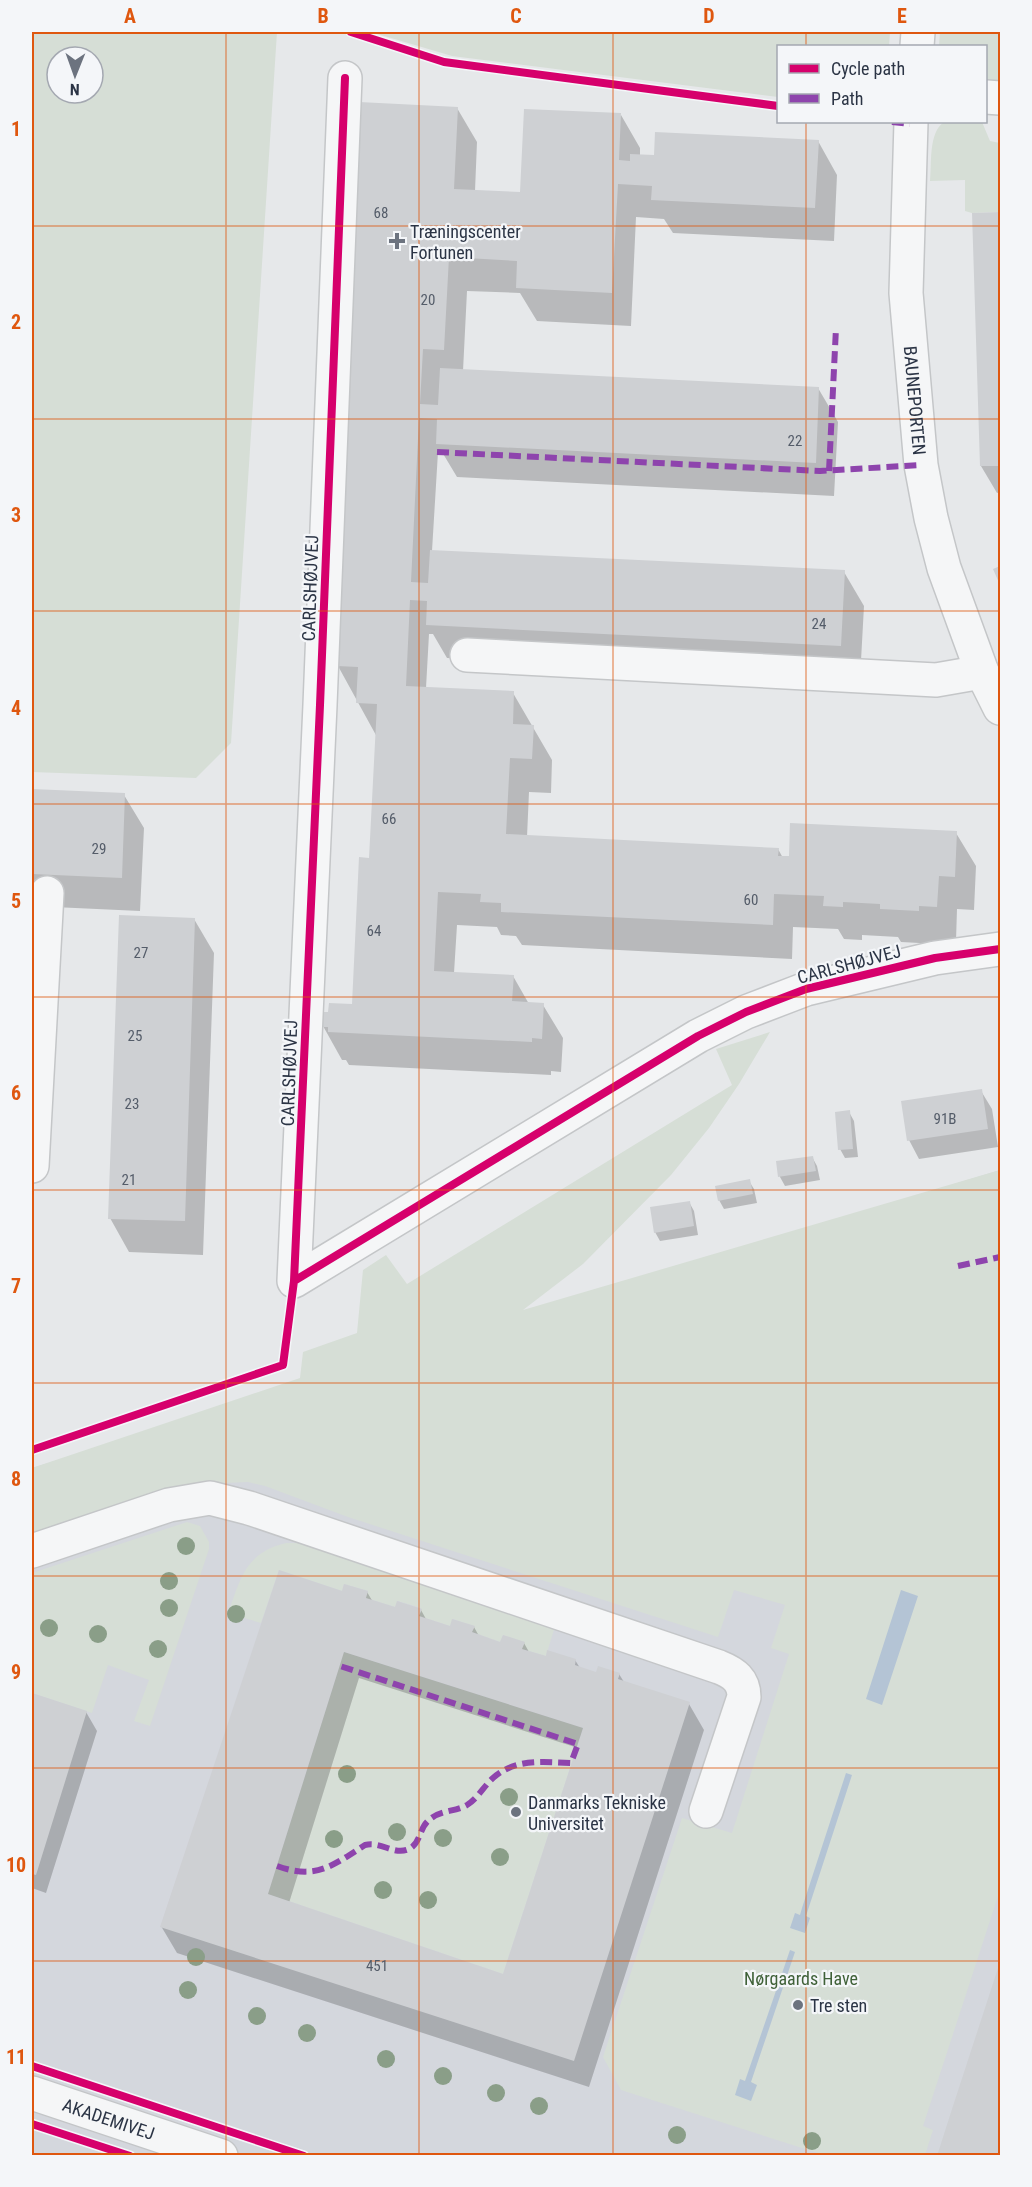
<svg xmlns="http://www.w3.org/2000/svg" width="1032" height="2187" font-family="'Roboto Condensed',sans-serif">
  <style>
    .built { fill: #d4d7dd }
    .green { fill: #d6ded6; fill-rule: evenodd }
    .water { fill: #b4c4d5 }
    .shadow { fill: #0003; fill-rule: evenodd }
    .building { fill: #ced0d3; fill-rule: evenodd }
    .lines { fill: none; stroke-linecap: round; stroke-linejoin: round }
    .minor-casing { stroke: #c4c6c8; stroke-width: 36 }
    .minor { stroke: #f5f6f7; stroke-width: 33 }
    .quiet { stroke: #8e44ad; stroke-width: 6; stroke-dasharray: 12 6; stroke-linecap: butt }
    .cycleway-casing { stroke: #f4f6f9; stroke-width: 11 }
    .cycleway { stroke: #d6006c; stroke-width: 8 }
    .tree { fill: #8a9e88 }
    .grid { fill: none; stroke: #df570f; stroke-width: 1.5; stroke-opacity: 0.55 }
    .poi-dot { fill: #6c737f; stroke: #f4f6f9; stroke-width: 2 }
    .labels { text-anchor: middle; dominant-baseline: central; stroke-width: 4.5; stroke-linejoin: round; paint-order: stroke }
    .number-label { font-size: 15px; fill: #545c69 }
    .poi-label { font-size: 18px; fill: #2b3445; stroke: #f4f6f9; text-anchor: start }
    .street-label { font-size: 18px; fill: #2b3445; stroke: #f4f6f9 }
    .park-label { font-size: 18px; fill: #3f6138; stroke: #f4f6f9 }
    .neatline { fill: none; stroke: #df570f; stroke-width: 2 }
    .grid-label { font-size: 20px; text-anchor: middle; font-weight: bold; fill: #df570f }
  </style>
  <rect width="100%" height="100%" fill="#e6e8ea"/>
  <path class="built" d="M1000,1170v985h-968v-687z"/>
  <path class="green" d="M32,32h245l-46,711 -35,35 -164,-6zM57,57h36v36h-36z
    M371,32h519l-1,14h-111v51l-326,-41z
    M940,32h60v50l-14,-2v-34h-47z
    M944,122h38l8,19 10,2v69l-28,1 -7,-2v-31l-35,1c2,-17 -2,-48 14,-59z
    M770,1032l-31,52 -30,44 -38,47 -88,89 -60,46 477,-140v720l-77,236 10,4 -8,25h-101l-203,-65 -18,-33 79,-239 50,15 57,-179 -18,-6 14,-43 -51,-15 -16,47 -370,-120 -83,-31 -17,-4 -44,2 -172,51v-67l268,-90 3,-26 54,-19 6,-63 23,-15 21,29 325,-199 -16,-36z
    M187,1522l13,4 9,16v7l-59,177 -16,-5 15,-41 -41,-15 -16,48 -60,-20v-120z
    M286,1543h15l254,83 -9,30 -24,-7 2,-7 -21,-7 -3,7 -28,-10 2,-6 -21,-7 -3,7 -31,-10 2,-8 -23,-7 -3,6 -29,-9 2,-7 -24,-7 -2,7 -63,-21 -18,53 -33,-10c13,-35 17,-60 58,-70z
    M344,1652l239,76 -80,246 -235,-80z"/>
  <path class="water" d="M901,1590l17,6 -36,109 -16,-6z
    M846,1773l6,2 -46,141 4,2 -5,15 -15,-5 5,-15 5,2 2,-7z
    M790,1950l5,2 -44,130 6,3 -6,16 -16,-6 5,-16 5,2z"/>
  <path class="shadow" d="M457,108l20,34 -2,49 46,2 100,-78 19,33v8l15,1 163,-16 19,34 -3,66 -161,-8 -9,-14 -28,-2 -5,109 -94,-5 -17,-28 -53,-2 -4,80 355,17 20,34 -4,74 -377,-19 -15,-25h-4l-6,99 412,21 20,34 -4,73 -413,-21 -14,-24h-4l-3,54 87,5 39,67 -1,33 -22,-1 -2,45 251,12 5,9 173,-25 20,33 -2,44 -17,-1 -1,32 -18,-1v4l-37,-2 -3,-5 -36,-2v5l-18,-1 -6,-10 -45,-2 -1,32 -270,-14 -6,-9 -15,-1 -4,-8 -40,-2 -3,48 59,3 16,28 14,1 20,33 -2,34 -10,-1v4l-202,-10 -3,-5h-4l-19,-34 31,-21 17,-145 6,-123 -39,-71 14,-273 -5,-8z
    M974,214h26v278l-3,1 -16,-27z
    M32,791l92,4 20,33 -4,83 -108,-5z
    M194,919l20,34 -11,302 -74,-3 -19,-34z
    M981,1091l11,18 6,38 -79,12 -10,-19z
    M849,1112l5,9 4,36 -13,1 -5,-9z
    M812,1157l5,9 3,14 -35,6 -5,-9 -3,-14z
    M749,1181l5,8 3,14 -33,6 -5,-9z
    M689,1202l5,9 4,24 -38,6 -5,-9z
    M343,1592h24l6,10 23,7 25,1 5,9 25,9 23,-1 5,9 22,8 23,-1 5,9 18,6 28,2 5,8 17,6h22l5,8 65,22 15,26 -115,357 -412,-134 -16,-27zM359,1678l219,70 -74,228 -215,-73z
    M32,1695l54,17 11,19 -51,162 -14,-5z
    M1000,1965v191h-62z"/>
  <path class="building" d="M359,102l99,5 -4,82 66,3 4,-83 97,4 -2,47 11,1v-7l24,1 1,-23 164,8 -4,68 -164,-8 1,-14 -34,-2 -6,109 -96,-5 1,-27 -68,-4 -5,93 -21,-1 -3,55 18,1 2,-37 379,19 -3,76 -380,-19 1,-25 -18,-1 -8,164 17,1 2,-33 415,20 -4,76 -415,-21 1,-24 -17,-1 -4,86 108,5 -1,33 21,1 -2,34 -22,-1 -4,76 273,14 -1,8h11l1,-33 167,8 -2,46 -16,-1 -2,31 -18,-1v5l-39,-2v-5l-37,-2v5l-20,-1 1,-10 -50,-2 -1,31 -272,-13v-9l-21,-1 1,-8 -43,-2 -4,79 80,4 -2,26 32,2 -2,36 -10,-1v4l-204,-10v-5h-7l1,-15h6l1,-9 23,1 7,-147 10,1 8,-154 -21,-1 2,-36 -21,-1 13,-280h-5z
    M1000,212v254h-20l-8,-253z
    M1000,566v19l-7,-16z
    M32,789l93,4 -3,85 -90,-4z
    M119,915l76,3 -10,303 -77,-2z
    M982,1089l6,40 -81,12 -6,-40z
    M850,1110l3,39 -15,1 -3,-38z
    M813,1156l3,15 -38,6 -2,-16z
    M750,1179l3,15 -35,7 -3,-15z
    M690,1201l4,25 -40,7 -4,-26z
    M279,1570l63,21 2,-7 24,7 -2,7 29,9 2,-6 25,8 -3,7 31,10 2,-7 23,7 -3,6 28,10 3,-7 22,7 -3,7 24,7 1,-6 29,9 -1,6 21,7 2,-6 22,7 -2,6 72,23 -116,359 -414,-134zM344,1652l239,76 -80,246 -235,-80z
    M32,1693l55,18 -51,164 -4,-1z
    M1000,1962v194h-63l16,-50z"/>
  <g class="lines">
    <defs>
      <g id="minor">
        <path d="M917,46l1,-14"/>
        <path d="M345,78l-25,627 -26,576 404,-245 48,-24 60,-23 129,-31 65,-9"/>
        <path d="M986,97l14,1"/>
        <path id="s1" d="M911,122l-5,171 15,172 10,53 13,50 38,104 18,36"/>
        <path d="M467,655l469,25 46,-8"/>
        <path d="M32,1166l15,-273"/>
        <path d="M32,1551l137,-46 41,-7 39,10 470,159c15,6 25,13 25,30l-38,114"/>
        <path id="s2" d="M32,2093l189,63"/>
      </g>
    </defs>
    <use href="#minor" class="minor-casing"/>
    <use href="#minor" class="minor"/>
    <path class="quiet" d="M892,122l18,2
      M437,452l383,19 101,-6
      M829,471l7,-143
      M958,1266l42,-9
      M277,1866c39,14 55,0 88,-21 17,-4 29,11 44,4 12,-6 10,-21 20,-29 11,-10 26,-8 38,-15 11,-7 17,-19 26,-27 23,-20 50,-16 78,-15l7,-19 -238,-78"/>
    <defs>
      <path id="cycleway" d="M351,32l93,30 334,44
        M345,78l-25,627 -26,576 404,-245 48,-24 60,-23 129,-31 65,-9
        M32,1450l251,-85 11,-84
        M32,2066l272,90
        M32,2124l98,32"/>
    </defs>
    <use href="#cycleway" class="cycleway-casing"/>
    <use href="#cycleway" class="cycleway"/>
  </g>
  <g class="tree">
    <circle cx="186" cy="1546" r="9"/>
    <circle cx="169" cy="1581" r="9"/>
    <circle cx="169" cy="1608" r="9"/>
    <circle cx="236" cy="1614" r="9"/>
    <circle cx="49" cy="1628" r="9"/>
    <circle cx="98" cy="1634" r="9"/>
    <circle cx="158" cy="1649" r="9"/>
    <circle cx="347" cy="1774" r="9"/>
    <circle cx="509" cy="1797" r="9"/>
    <circle cx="397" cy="1832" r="9"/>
    <circle cx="443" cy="1838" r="9"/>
    <circle cx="334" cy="1839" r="9"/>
    <circle cx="500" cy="1857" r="9"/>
    <circle cx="383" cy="1890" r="9"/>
    <circle cx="428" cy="1900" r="9"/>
    <circle cx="196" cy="1957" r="9"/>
    <circle cx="188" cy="1990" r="9"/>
    <circle cx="257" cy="2016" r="9"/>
    <circle cx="307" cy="2033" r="9"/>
    <circle cx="386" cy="2059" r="9"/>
    <circle cx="443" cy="2076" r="9"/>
    <circle cx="496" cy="2093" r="9"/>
    <circle cx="539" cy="2106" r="9"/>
    <circle cx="677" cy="2135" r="9"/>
    <circle cx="812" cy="2141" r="9"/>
  </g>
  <path class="grid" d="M226,32v2124M419,32v2124M613,32v2124M806,32v14M806,122v2034M32,226h968M32,419h968M32,611h968M32,804h968M32,997h968M32,1190h968M32,1383h968M32,1576h968M32,1768h968M32,1961h968"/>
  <g class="poi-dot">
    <path d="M394 232h6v6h6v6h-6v6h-6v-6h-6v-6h6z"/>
    <circle cx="516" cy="1812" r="6"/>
    <circle cx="798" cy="2005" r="6"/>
  </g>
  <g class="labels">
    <g class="number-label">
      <text x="381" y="213">68</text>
      <text x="428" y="300">20</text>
      <text x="795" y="441">22</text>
      <text x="819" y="624">24</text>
      <text x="389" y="819">66</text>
      <text x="99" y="849">29</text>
      <text x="751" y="900">60</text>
      <text x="374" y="931">64</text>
      <text x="141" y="953">27</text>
      <text x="135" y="1036">25</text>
      <text x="132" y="1104">23</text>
      <text x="945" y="1119">91B</text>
      <text x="129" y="1180">21</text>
      <text x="377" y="1966">451</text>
    </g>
    <g class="poi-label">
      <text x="410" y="231">Træningscenter<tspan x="410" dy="21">Fortunen</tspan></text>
      <text x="528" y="1802">Danmarks Tekniske<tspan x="528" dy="21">Universitet</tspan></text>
      <text x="810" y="2005">Tre sten</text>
    </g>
    <g class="street-label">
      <text stroke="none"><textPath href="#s1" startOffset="279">BAUNEPORTEN</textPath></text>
      <text transform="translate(310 588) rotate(-88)">CARLSHØJVEJ</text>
      <text transform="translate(849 964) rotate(-15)">CARLSHØJVEJ</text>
      <text transform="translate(289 1073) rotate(-88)">CARLSHØJVEJ</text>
      <text stroke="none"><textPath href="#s2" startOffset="81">AKADEMIVEJ</textPath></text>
    </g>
    <g class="park-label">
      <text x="801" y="1978">Nørgaards Have</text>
    </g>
  </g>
  <rect width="1032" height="2187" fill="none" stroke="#f4f6f9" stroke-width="66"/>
  <rect x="777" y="45" width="210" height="78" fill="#f4f6f9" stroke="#a4a8b1" stroke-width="1.5"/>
  <rect x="789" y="64" width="30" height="9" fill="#d6006c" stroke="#a4a8b1" stroke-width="1.5"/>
  <text x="831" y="75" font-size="18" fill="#2b3445">Cycle path</text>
  <rect x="789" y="94" width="30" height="9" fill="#8e44ad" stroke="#a4a8b1" stroke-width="1.5"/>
  <text x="831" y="105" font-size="18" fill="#2b3445">Path</text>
  <g transform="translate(75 75) rotate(181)"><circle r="28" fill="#f4f6f9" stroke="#a4a8b1" stroke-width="1.5"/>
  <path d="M0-4.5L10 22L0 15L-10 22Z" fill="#6c737f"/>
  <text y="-9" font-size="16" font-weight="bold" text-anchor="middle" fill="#2b3445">N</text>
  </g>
  <rect x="33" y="33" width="966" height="2121" class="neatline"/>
  <g class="grid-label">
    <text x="130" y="23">A</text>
    <text x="323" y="23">B</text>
    <text x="516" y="23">C</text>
    <text x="709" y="23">D</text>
    <text x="902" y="23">E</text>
    <text x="16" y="136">1</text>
    <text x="16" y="329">2</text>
    <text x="16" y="522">3</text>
    <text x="16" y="715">4</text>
    <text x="16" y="908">5</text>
    <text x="16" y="1100">6</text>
    <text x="16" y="1293">7</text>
    <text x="16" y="1486">8</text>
    <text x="16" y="1679">9</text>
    <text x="16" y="1872">10</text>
    <text x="16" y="2064">11</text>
  </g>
</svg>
